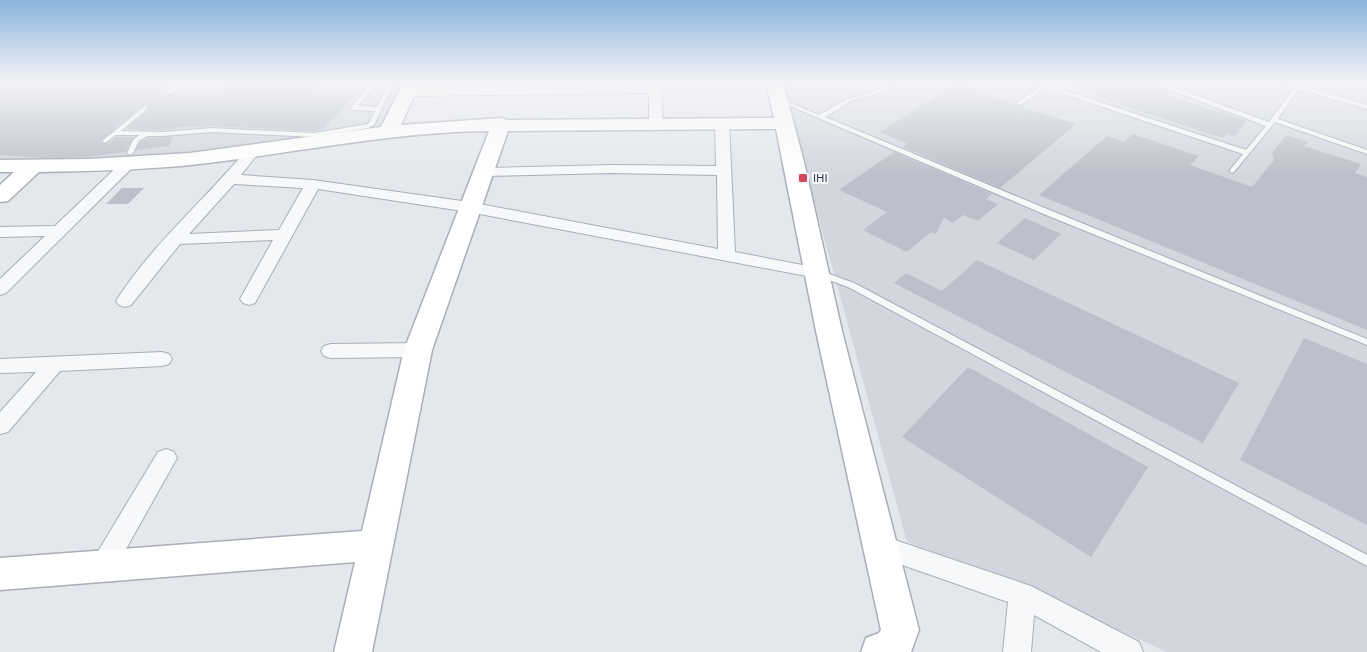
<svg xmlns="http://www.w3.org/2000/svg" width="1367" height="652" font-family="'Public Sans',sans-serif">
  <style>
    .built { fill: #d2d6de }
    .building { fill: #bbc0ca }
    .lines { fill: none; stroke-linecap: round; stroke-linejoin: round }
    .lane-casing { stroke: #a9aeb7; stroke-width: 2 }
    .street-casing { stroke: #a9aeb7; stroke-width: 2 }
    .secondary-casing { stroke: #a9aeb7; stroke-width: 3 }
    .path { stroke: #c2c5cb; stroke-width: 2.5; stroke-dasharray: 2.5 2.5; stroke-linecap: butt }
    .lane { fill: #f7f8fa; fill-rule: evenodd }
    .street { fill: #f7f8fa; fill-rule: evenodd }
    .secondary { fill: #fff; fill-rule: evenodd }
    .poi-dot { fill: #d1495b; stroke: #f4f6f9; stroke-width: 2 }
    .labels { text-anchor: middle; dominant-baseline: central; stroke-width: 4; stroke-linejoin: round; paint-order: stroke }
    .far-poi-label { font-size: 11px; fill: #2b3445; stroke: #f4f6f9; text-anchor: start }
  </style>
  <rect width="100%" height="100%" fill="#e4e7ec"/>
  <path class="built" d="M0,83h407l-22,44 -192,29 -193,7z
    M782,83h585v569h-200l-150,-68 -110,-42z"/>
  <path class="building" d="M0,83h173l-13,10 6,3 7,-2 43,2 15,-13h72l15,1 -8,8 46,2 -32,35 -10,2 -103,-5 -34,1 -1,2 -13,1 -37,-1 23,-20v-3l-4,-2 -45,37 5,4 12,-8h17l-9,15 -38,5 -41,1 -46,-3z
    M957,83l61,23 58,18 -76,64 -97,-41 5,-3 -28,-12z
    M1073,83h26l14,5 1,-5h36l21,9 -5,3 81,26 -12,15 -8,-3 -4,5 -106,-34 2,-1 -49,-17z
    M1133,134l66,22 -9,9 62,22 22,-27 -2,-7 14,-18 22,7 -4,4 57,18 -6,9 12,4v153l-328,-135 68,-59 17,6z
    M172,137l-3,9 -33,4 4,-8 8,-4z
    M894,152l98,42 -6,5 12,5 -20,17 -15,-6 -10,8 -9,-5 -8,16 -5,-2 -24,20 -44,-22 24,-18 -48,-22z
    M122,188h22l-16,16h-22z
    M1025,218l36,16 -27,26 -37,-17z
    M977,260l262,123 -36,60 -309,-160 12,-10 36,18z
    M1304,338l63,26v161l-127,-65z
    M968,367l180,100 -57,90 -189,-120z"/>
  <g class="lines">
    <defs>
      <path id="lane" d="M176,83h7l-13,11h-4v-2z
        M322,83l48,3 3,-2c6,3 14,0 19,4l-18,37 -6,3 -54,9 -103,-5 -48,4h-16l-8,5 -6,12 -3,2 -3,-2 6,-13 6,-5h-23l-11,8 -3,-2 43,-35 3,2 -1,1 -26,22 42,1 48,-4 103,5 54,-9 7,-13 -22,-1 -3,-2 17,-19 -44,-1 -3,-2zM373,89l12,1 -8,17 -19,-1z
        M887,83h8l-18,11 -26,7 -26,16 227,94 315,128v6l-321,-130 -270,-115 5,-1 38,16 28,-16 26,-7z
        M1034,83h10l14,5 6,-5h7l-8,7 183,60 20,-24 -114,-43h10l107,39 25,-34 -13,-5h16l2,2 68,20v4l-69,-20 -20,30 89,31v4l-92,-32 -41,50 -2,1 -3,-2 14,-17 -197,-66 -24,16h-4v-2l23,-16z
        M821,271l33,12 513,272v11l-519,-279 -30,-11 -1,-2 1,-2z"/>
      <path id="street" d="M649,83h12l2,40 -7,4 -7,-4v-30l-241,3 -6,-4 6,-4 241,-3z
        M722,119l7,4 6,129 88,17 3,4 -3,4 -6,1 -348,-66 -151,-23 -63,114 -6,2 -6,-2 -3,-4 33,-59 -93,4 -49,61 -6,2 -6,-2 -3,-4c36,-57 90,-102 133,-154l5,-1 7,4 -20,25 72,5 156,22 249,47 -1,-74 -105,-2 -128,3 -5,-1 -2,-3 2,-3 5,-1 128,-3 104,1 -1,-43zM234,184l69,4 -24,42 -90,4z
        M129,159l5,1 2,3 -2,3 -128,127 -6,2v-16l45,-43 -45,1v-10l55,-1 69,-66z
        M418,343l7,2 3,5 -3,5 -7,2 -87,1 -7,-2 -3,-5 3,-5 7,-2z
        M162,352l7,2 3,5 -3,5 -7,2 -102,5 -52,61 -8,2v-22l36,-40 -36,1v-14z
        M166,449l8,3 3,6 -65,116 -9,4 -9,-4 -4,-8 4,-8 64,-106z
        M880,535l151,51 108,56 4,10h-42l-67,-37 -3,37h-28l5,-50 -137,-48 -3,-8 3,-8z"/>
      <path id="secondary" d="M403,83h17l-19,42 100,-7 6,2 267,-2 -8,-35h17l21,79 38,169 77,299 -8,22h-50l5,-14 13,-5 2,-3 -65,-299 -40,-202 -268,2 -76,219 -60,302h-38l21,-90 -355,28v-32l362,-27 42,-181 85,-219c-101,1 -199,23 -298,34 -51,5 -102,6 -152,7l-31,29 -8,1v-17l14,-13h-14v-12l89,-1 101,-6 191,-26z"/>
    </defs>
    <use href="#lane" class="lane-casing"/>
    <use href="#street" class="street-casing"/>
    <use href="#secondary" class="secondary-casing"/>
    <path class="path" d="M245,83l70,3
      M223,92l43,2
      M227,96l12,-8 77,3"/>
    <use href="#lane" class="lane"/>
    <use href="#street" class="street"/>
    <use href="#secondary" class="secondary"/>
  </g>
  <linearGradient id="sky" x2="0" y2="1"><stop stop-color="#8bb4dd"/><stop offset="0.47" stop-color="#f3f4f6"/><stop offset="1" stop-color="#f3f4f6" stop-opacity="0"/></linearGradient>
  <rect width="1367" height="175" fill="url(#sky)"/>
  <rect class="poi-dot" x="798" y="173" width="10" height="10" rx="2.5"/>
  <g class="labels">
    <g class="far-poi-label">
      <text x="813" y="178">IHI</text>
    </g>
  </g>
</svg>
